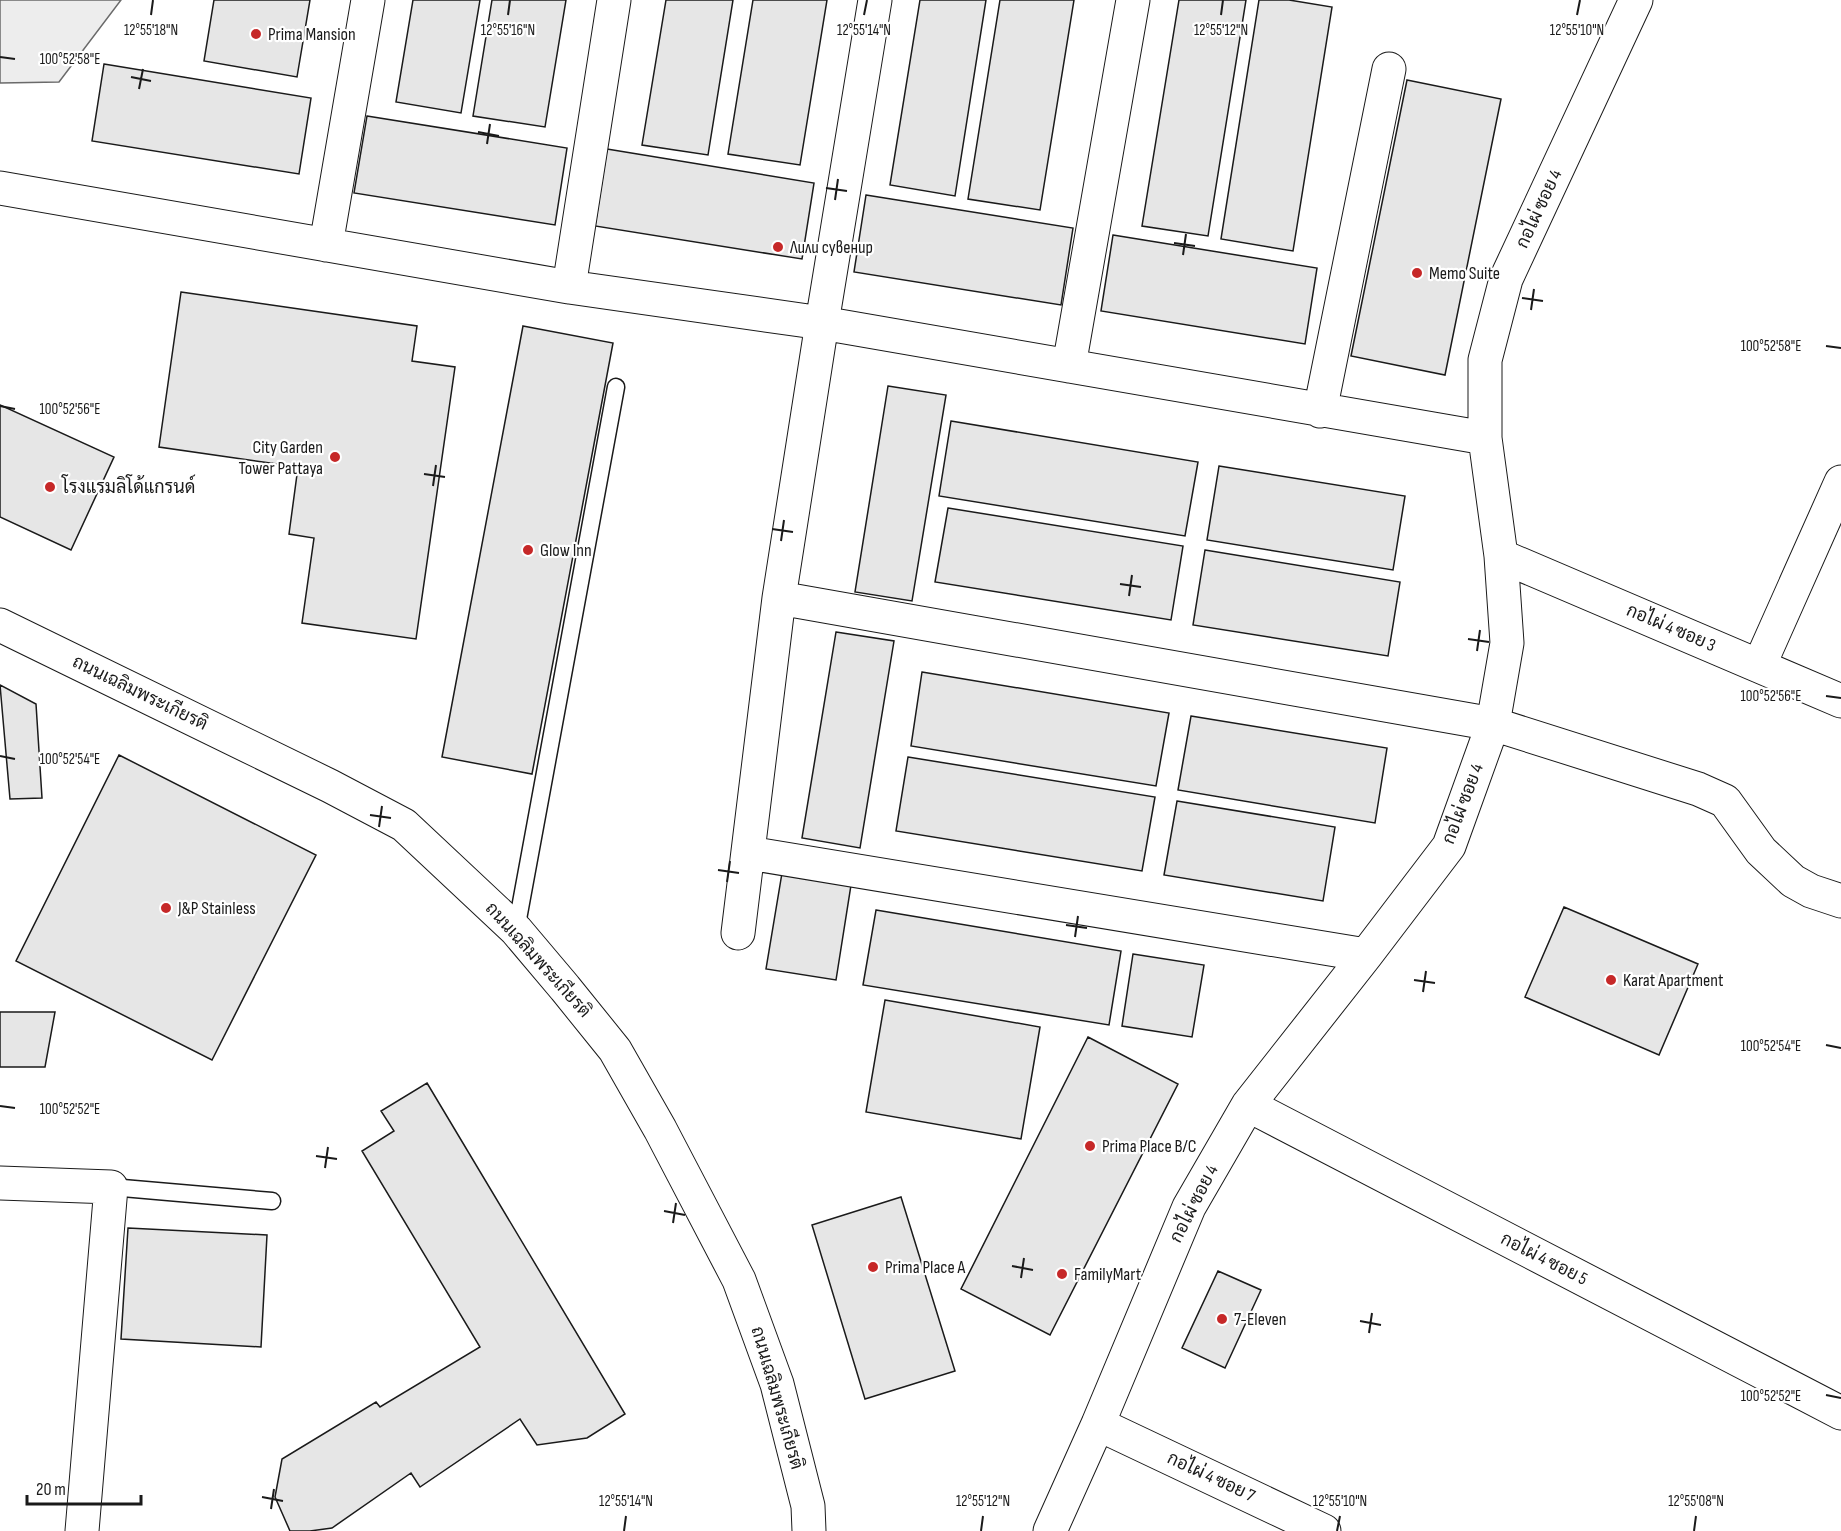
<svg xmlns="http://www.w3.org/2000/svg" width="1841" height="1531" font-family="'Sofia Sans Condensed',Sarabun,sans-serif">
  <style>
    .built { fill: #ededed; stroke: #6a6a6a; stroke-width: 1.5 }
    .building { fill: #e6e6e6; stroke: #1a1a1a; stroke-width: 1.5 }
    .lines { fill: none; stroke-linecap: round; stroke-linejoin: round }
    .service-casing { stroke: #1a1a1a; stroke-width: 19 }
    .minor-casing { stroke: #1a1a1a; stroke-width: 35 }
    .secondary-casing { stroke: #1a1a1a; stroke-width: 35 }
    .service { stroke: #fff; stroke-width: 16 }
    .minor { stroke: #fff; stroke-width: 33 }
    .secondary { stroke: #fff; stroke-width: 33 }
    .ticks { fill: none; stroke: #1a1a1a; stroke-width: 2 }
    .poi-dot { fill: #c62828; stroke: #fff; stroke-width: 2 }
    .labels { text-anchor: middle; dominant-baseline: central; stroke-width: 4.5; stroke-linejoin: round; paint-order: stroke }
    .poi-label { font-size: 18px; fill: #1a1a1a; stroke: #fff; text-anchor: start }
    .street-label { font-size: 18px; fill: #1a1a1a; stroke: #fff }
    .ticks-label { font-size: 15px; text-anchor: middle; fill: #1a1a1a; stroke: #fff; stroke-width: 4.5; stroke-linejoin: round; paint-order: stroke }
  </style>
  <rect width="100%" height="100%" fill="#fff"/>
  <path class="built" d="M0,0h121l-62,82 -59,1z"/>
  <path class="building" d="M214,0h96l-13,77 -93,-16z
    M413,0h67l-19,113 -65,-11z
    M492,0h74l-21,127 -72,-11z
    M666,0h67l-25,155 -66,-10z
    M753,0h74l-27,165 -72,-11z
    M920,0h66l-31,196 -65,-11z
    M1000,0h74l-34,210 -72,-11z
    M1179,0h67l-38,236 -66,-10z
    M1259,0h30l43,7 -39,244 -72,-12z
    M104,64l207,34 -12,76 -207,-33z
    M1407,80l94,19 -56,276 -94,-19z
    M367,116l200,32 -12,77 -201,-32z
    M607,149l207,34 -12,76 -207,-33z
    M866,195l207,33 -12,77 -207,-33z
    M1113,235l204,33 -12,76 -204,-33z
    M181,292l236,34 -5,35 43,6 -39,272 -114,-16 12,-85 -25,-4 9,-67 -139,-20z
    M523,326l90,17 -81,431 -90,-17z
    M888,386l58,9 -34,206 -57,-9z
    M0,405l114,52 -43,93 -71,-33z
    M951,421l247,41 -13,74 -246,-40z
    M1219,466l186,30 -12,74 -186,-30z
    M948,508l235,38 -12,74 -236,-38z
    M1205,550l195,32 -12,74 -195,-31z
    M836,632l58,9 -34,207 -58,-10z
    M922,672l247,41 -13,73 -245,-40z
    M0,685l36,19 6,94 -32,1z
    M1191,716l196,32 -12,75 -197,-33z
    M119,755l197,100 -104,205 -196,-99z
    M908,757l247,40 -13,74 -246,-40z
    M1177,801l158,26 -12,74 -159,-26z
    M782,873l69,12 -15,95 -70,-11z
    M1564,907l134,57 -39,91 -134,-58z
    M876,910l245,41 -12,74 -246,-40z
    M1133,954l71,11 -12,72 -70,-11z
    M885,1000l155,27 -19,112 -155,-27z
    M0,1012h55l-10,55h-45z
    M1088,1037l90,47 -128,251 -89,-46z
    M427,1083l198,331 -38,24 -50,7 -17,-26 -100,68 -9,-14 -79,55 -22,3h-20l-15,-34 7,-38 94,-57 4,5 100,-60 -118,-196 32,-20 -13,-20z
    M901,1197l54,174 -90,28 -53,-174z
    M128,1228l139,7 -6,112 -140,-8z
    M1218,1271l43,19 -36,78 -43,-20z"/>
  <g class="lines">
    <defs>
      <path id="service" d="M516,930l100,-543
        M111,1187l161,14"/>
      <path id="minor" d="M0,188l569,99 253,36 663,115
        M326,245l42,-245
        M569,287l45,-287
        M1069,366l64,-366
        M1320,411l69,-342
        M1501,556l340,145
        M779,598l714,126 205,65 27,12 36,50 32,30 18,10 30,10
        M1759,666l82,-184
        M749,853l617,102
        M738,933l41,-335 43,-275 53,-323
        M1248,1105l593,308
        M0,1183l111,4 -29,344
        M1098,1424l226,107
        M1050,1531l48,-107 91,-217 59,-102 118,-150 83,-109 44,-122 14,-81 -6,-87 -16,-118v-78l21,-81 130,-279"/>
      <path id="secondary" d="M0,625l330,161 74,39 112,105 49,58 50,62 45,79 79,151 38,104 31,122 1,25"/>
    </defs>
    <use href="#service" class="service-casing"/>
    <use href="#minor" class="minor-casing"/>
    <use href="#secondary" class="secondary-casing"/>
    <use href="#service" class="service"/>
    <use href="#minor" class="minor"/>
    <use href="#secondary" class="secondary"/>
  </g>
  <path class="ticks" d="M151,15l2,-15M508,15l2,-15M864,15l3,-15M1221,15l2,-15M1577,15l3,-15M0,57l15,2M131,77l20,4M139,89l4,-20M478,132l21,4M487,144l3,-20M826,188l21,3M835,200l3,-21M1174,243l21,3M1183,255l3,-21M1522,298l21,3M1531,310l3,-21M1826,346l15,2M0,406l15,3M424,474l21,3M433,486l3,-21M772,529l21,3M781,541l3,-21M1120,584l21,3M1129,596l3,-21M1468,639l21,3M1477,651l3,-21M1826,696l15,2M0,756l15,3M370,815l21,3M379,827l3,-21M718,870l21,3M727,882l3,-21M1066,925l21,3M1075,937l3,-21M1414,980l21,3M1423,992l3,-21M1826,1045l15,3M0,1106l15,2M316,1156l21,3M325,1168l3,-21M664,1211l21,4M673,1223l3,-20M1012,1266l21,4M1021,1278l3,-20M1360,1321l21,4M1369,1333l3,-20M1826,1395l15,3M262,1497l21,4M271,1509l3,-20M624,1531l2,-15M981,1531l2,-15M1337,1531l3,-15M1694,1531l2,-15"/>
  <g class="poi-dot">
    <circle cx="256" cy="34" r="6"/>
    <circle cx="778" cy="247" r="6"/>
    <circle cx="1417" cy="273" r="6"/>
    <circle cx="335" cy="457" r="6"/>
    <circle cx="50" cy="487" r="6"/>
    <circle cx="528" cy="550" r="6"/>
    <circle cx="166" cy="908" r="6"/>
    <circle cx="1611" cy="980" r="6"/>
    <circle cx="1090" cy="1146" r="6"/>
    <circle cx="873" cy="1267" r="6"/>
    <circle cx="1062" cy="1274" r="6"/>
    <circle cx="1222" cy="1319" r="6"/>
  </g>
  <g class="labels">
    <g class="poi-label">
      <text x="268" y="34">Prima Mansion</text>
      <text x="790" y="247">Лили сувенир</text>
      <text x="1429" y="273">Memo Suite</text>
      <text x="323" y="447" text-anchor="end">City Garden<tspan x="323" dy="21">Tower Pattaya</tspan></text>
      <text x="62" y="487">โรงแรมลิโด้แกรนด์</text>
      <text x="540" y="550">Glow Inn</text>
      <text x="178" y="908">J&amp;P Stainless</text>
      <text x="1623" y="980">Karat Apartment</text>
      <text x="1102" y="1146">Prima Place B/C</text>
      <text x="885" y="1267">Prima Place A</text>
      <text x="1074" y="1274">FamilyMart</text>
      <text x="1234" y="1319">7-Eleven</text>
    </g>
    <g class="street-label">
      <text transform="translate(1539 209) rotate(-65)">กอไผ่ ซอย 4</text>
      <text transform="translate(1671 628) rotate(23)">กอไผ่ 4 ซอย 3</text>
      <text transform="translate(140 693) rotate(26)">ถนนเฉลิมพระเกียรติ</text>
      <text transform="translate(1463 804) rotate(-69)">กอไผ่ ซอย 4</text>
      <text transform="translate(538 960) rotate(48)">ถนนเฉลิมพระเกียรติ</text>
      <text transform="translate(1194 1204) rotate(-63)">กอไผ่ ซอย 4</text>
      <text transform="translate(1544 1259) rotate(27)">กอไผ่ 4 ซอย 5</text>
      <text transform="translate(777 1398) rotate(74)">ถนนเฉลิมพระเกียรติ</text>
      <text transform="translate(1211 1477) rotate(25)">กอไผ่ 4 ซอย 7</text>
    </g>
  </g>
  <g class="ticks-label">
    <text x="151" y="35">12°55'18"N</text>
    <text x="508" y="35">12°55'16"N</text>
    <text x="864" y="35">12°55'14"N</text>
    <text x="1221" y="35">12°55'12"N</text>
    <text x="1577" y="35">12°55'10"N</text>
    <text x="70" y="64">100°52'58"E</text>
    <text x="1771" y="351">100°52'58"E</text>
    <text x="70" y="414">100°52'56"E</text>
    <text x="1771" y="701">100°52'56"E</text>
    <text x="70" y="764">100°52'54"E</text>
    <text x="1771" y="1051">100°52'54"E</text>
    <text x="70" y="1114">100°52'52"E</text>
    <text x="1771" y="1401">100°52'52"E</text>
    <text x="626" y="1506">12°55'14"N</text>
    <text x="983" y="1506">12°55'12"N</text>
    <text x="1340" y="1506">12°55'10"N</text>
    <text x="1696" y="1506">12°55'08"N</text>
  </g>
  <path d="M27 1495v9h114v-9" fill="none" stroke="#1a1a1a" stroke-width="3"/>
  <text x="36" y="1495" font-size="18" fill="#1a1a1a" stroke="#ffffff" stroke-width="4.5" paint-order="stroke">20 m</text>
</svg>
